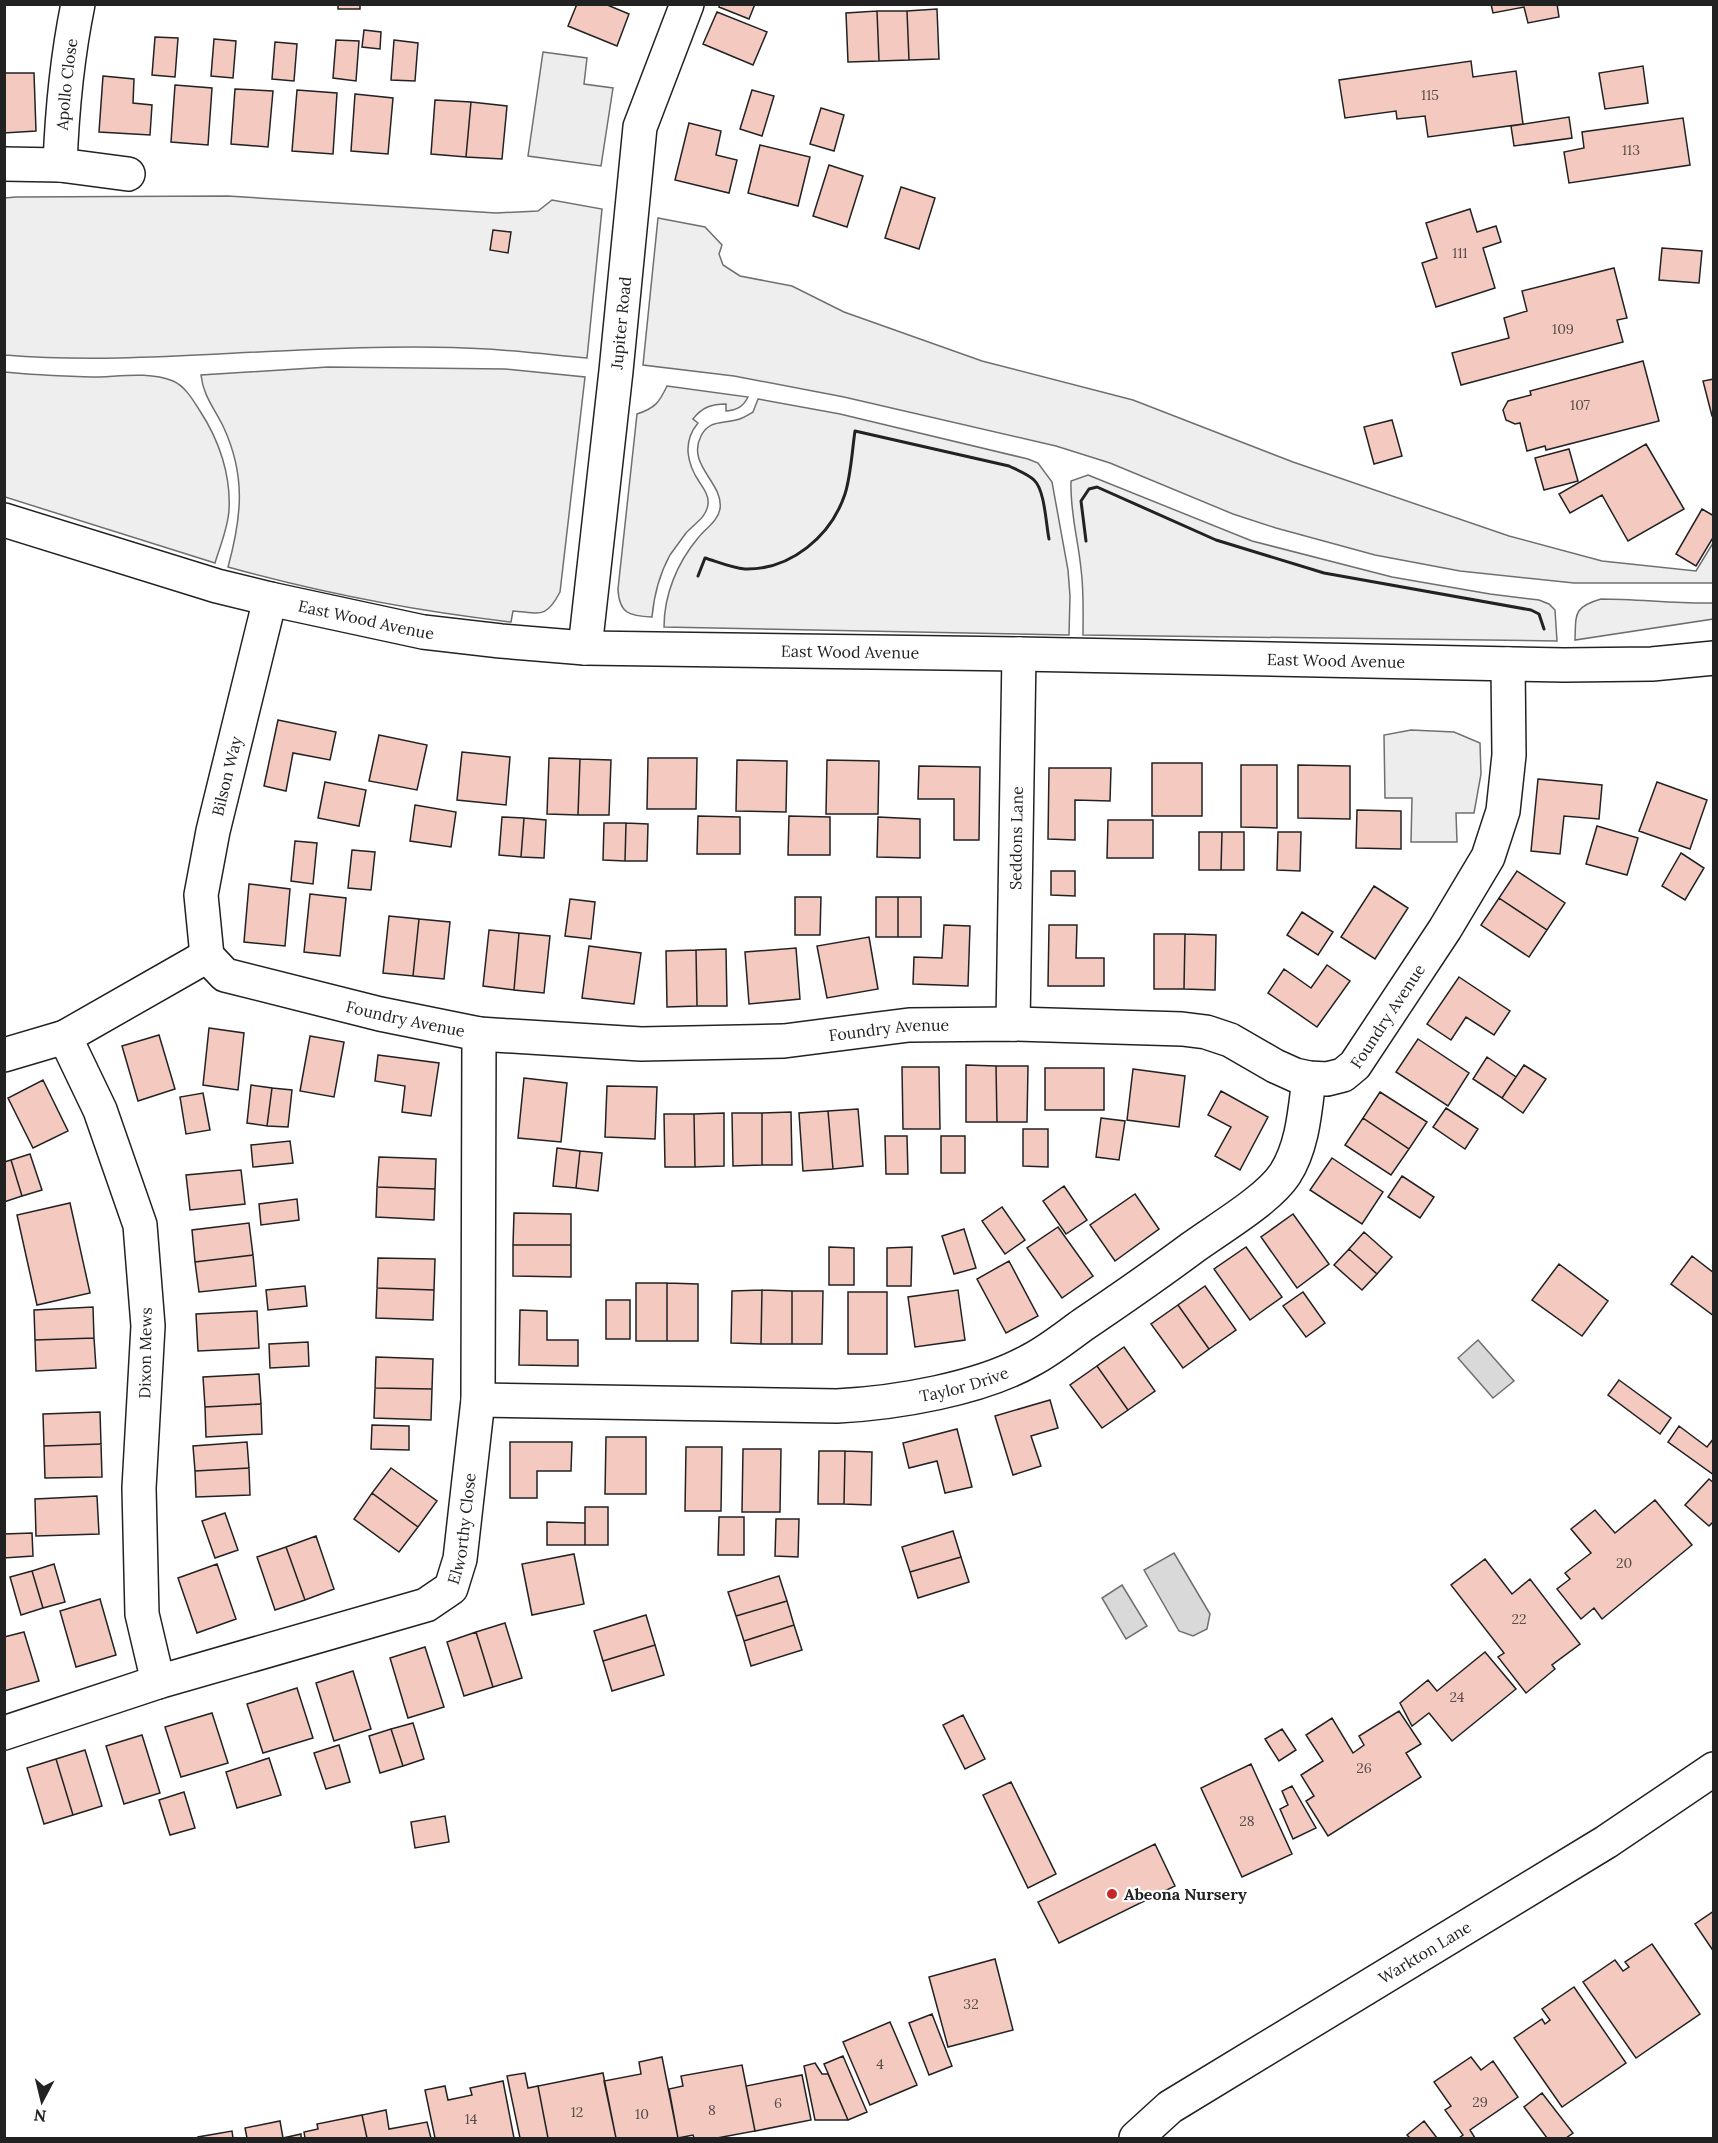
<svg xmlns="http://www.w3.org/2000/svg" width="1718" height="2143" font-family="Lora,serif">
  <style>
    .green { fill: #eee; stroke: #6f6f6f; stroke-width: 1.5 }
    .parking { fill: #ededed; stroke: #6f6f6f; stroke-width: 1.5 }
    .water { fill: #d9d9d9; stroke: #6f6f6f; stroke-width: 1.5 }
    .building { fill: #f3c9c0; stroke: #222; stroke-width: 1.5 }
    .lines { fill: none; stroke-linecap: round; stroke-linejoin: round }
    .street-casing { stroke: #222; stroke-width: 36 }
    .secondary-casing { stroke: #222; stroke-width: 36 }
    .street { stroke: #fff; stroke-width: 33 }
    .secondary { stroke: #fff; stroke-width: 33 }
    .wall { stroke: #222; stroke-width: 3 }
    .poi-dot { fill: #c62828; stroke: #fff; stroke-width: 2 }
    .labels { text-anchor: middle; dominant-baseline: central; stroke-width: 4.5; stroke-linejoin: round; paint-order: stroke }
    .number-label { font-size: 14px; fill: #564c4a }
    .street-label { font-size: 16px; fill: #222; stroke: #fff }
    .poi-label { font-size: 16px; font-weight: bold; fill: #222; stroke: #fff; text-anchor: start }
  </style>
  <rect width="100%" height="100%" fill="#fff"/>
  <path class="green" d="M228,196l268,17 42,-2 14,-11 50,9 -15,149c-33,-3 -66,-7 -100,-9 -61,-4 -125,-2 -187,1 -99,4 -196,13 -295,5v-157l11,-1z
    M658,218l47,9 17,18 -3,9 4,11 17,11 52,10 52,26 138,49 151,39 160,62 216,74 93,25 94,10 17,-28v40h-139l-114,-12 -85,-16 -99,-27 -43,-14 -123,-51 -54,-17 -212,-49 -110,-21 -91,-11z
    M328,367l177,2 80,8 -25,215c-14,27 -20,21 -47,19l-2,11c-96,-11 -190,-29 -283,-55 14,-51 18,-92 -5,-141 -9,-18 -20,-31 -22,-51z
    M5,372c29,3 57,4 86,5 26,0 57,-6 82,4 12,5 20,19 27,30 19,29 31,64 29,99 -1,18 -9,36 -14,53l-210,-66z
    M667,386l81,11c-5,10 -11,13 -22,14v-7c-14,0 -24,3 -33,15l5,4c-16,19 -11,41 2,60 4,6 9,13 8,21 -1,13 -14,20 -22,29 -5,7 -11,15 -16,22 -11,20 -16,40 -18,62 -22,-1 -33,-3 -34,-28l19,-175c18,-6 22,-11 30,-28z
    M758,399l82,15 188,45 10,4 14,19 16,88 2,26 -1,39 -405,-8c0,-32 13,-64 34,-89 7,-9 20,-17 22,-29 4,-26 -34,-44 -19,-73 8,-16 20,-12 35,-16 6,-1 12,-5 17,-8z
    M1088,475l164,66 140,36 98,17 49,6 10,4 6,6 2,31 -474,-6c0,-22 1,-44 -2,-66 -3,-31 -11,-55 -10,-88z
    M1601,599c38,0 75,5 112,4v16l-138,21c1,-26 -2,-33 26,-41z"/>
  <path class="parking" d="M543,52l44,6 -3,26 29,4 -12,78 -73,-10z
    M1411,730l43,2 26,11 1,31 -7,39h-18l1,29h-46l1,-44h-27l-1,-63z"/>
  <path class="water" d="M1478,1340l36,41 -21,17 -35,-40z
    M1174,1553l36,61 -3,15 -14,7 -14,-5 -35,-61z
    M1122,1585l25,41 -21,13 -24,-41z"/>
  <path class="building" d="M338,4h22v5h-22z
    M577,4h28l24,10 -12,32 -49,-20z
    M720,4h35l-6,15 -30,-12z
    M1491,4h66l2,13 -31,6 -4,-16 -31,6z
    M937,9l2,50 -30,1 -2,-49z
    M877,11l2,50 -31,1 -2,-49z
    M877,11h30l2,49 -30,1z
    M717,12l50,20 -14,33 -50,-21z
    M364,30l17,2 -1,17 -18,-2z
    M155,37l23,1 -3,39 -23,-2z
    M214,39l22,2 -3,37 -22,-2z
    M336,40l23,1 -3,40 -23,-3z
    M394,40l24,3 -3,38 -24,-1z
    M275,42l22,2 -3,37 -22,-2z
    M1471,61l2,16 43,-6 7,53 -95,13 -3,-21 -28,3 -1,-8 -51,7 -6,-38z
    M1643,66l5,37 -43,6 -6,-36z
    M4,73h30l2,58 -32,2z
    M103,76l31,3 -1,24 19,2 -2,30 -51,-3z
    M175,85l37,3 -4,57 -37,-3z
    M235,89l38,2 -5,56 -37,-3z
    M297,90l40,3 -4,61 -41,-3z
    M752,90l22,6 -12,40 -22,-7z
    M355,94l38,4 -5,56 -37,-3z
    M435,100l36,2 -5,55 -35,-3z
    M471,102l36,4 -5,53 -36,-2z
    M821,108l23,7 -10,36 -24,-7z
    M1569,117l3,21 -58,8 -3,-20z
    M1683,118l7,47 -121,18 -5,-31 20,-4 -2,-16z
    M689,123l32,8 -5,24 21,5 -8,33 -54,-13z
    M760,145l50,12 -12,49 -50,-13z
    M829,165l34,11 -16,51 -34,-11z
    M901,187l34,11 -16,51 -34,-11z
    M1470,209l7,23 19,-6 5,16 -18,6 12,40 -59,19 -14,-44 15,-5 -11,-35z
    M493,230l18,2 -3,21 -18,-3z
    M1662,248l40,3 -3,32 -40,-3z
    M1614,268l13,50 -10,2 6,22 -162,43 -9,-32 57,-15 -5,-20 23,-7 -5,-20z
    M1643,361l16,60 -113,29 -1,-4 -18,5 -7,-28 -5,1 -9,-4 -3,-10 5,-9 23,-6 -1,-4z
    M1714,379v37h-2l-9,-35z
    M1392,420l10,36 -28,8 -10,-37z
    M1646,444l38,65 -56,32 -26,-46 -32,18 -11,-19z
    M1569,449l9,32 -34,9 -9,-32z
    M1702,509l12,7v20l-18,30 -20,-12z
    M278,720l58,12 -6,28 -37,-7 -7,38 -22,-5z
    M379,735l48,10 -10,45 -48,-9z
    M462,752l48,5 -4,48 -49,-5z
    M549,758l31,1 -2,56 -31,-1z
    M648,758h49l-1,51h-49z
    M580,759l31,1 -2,55h-31z
    M737,760l50,1 -1,51 -50,-1z
    M827,760l52,1 -1,53h-52z
    M1152,763h50v53h-50z
    M1241,765h36v63l-36,-1z
    M1298,765l52,1v53l-52,-1z
    M919,766l61,1 -1,73h-25v-41h-36z
    M1049,768h62l-1,33 -35,-1v40l-27,-1z
    M1538,779l64,6 -3,34 -35,-3 -4,38 -29,-3z
    M325,782l41,8 -7,36 -41,-8z
    M1657,782l50,18 -17,49 -51,-18z
    M415,805l41,7 -5,35 -41,-6z
    M1357,810l44,1v38l-45,-1z
    M698,816l42,1v37h-43z
    M789,816l41,1v38h-42z
    M502,817l22,1 -3,39 -22,-2z
    M878,817l42,2v39l-43,-1z
    M524,818l22,2 -2,38 -23,-1z
    M1108,820h45v38h-46z
    M604,823h22l-1,38 -22,-1z
    M626,823l22,1 -1,37h-22z
    M1597,826l41,12 -11,37 -41,-11z
    M1199,832h23l-1,38h-22z
    M1222,832h22v38h-23z
    M1278,832h23l-1,39 -23,-1z
    M295,841l22,2 -4,41 -22,-3z
    M352,850l23,2 -4,38 -23,-2z
    M1681,853l23,15 -19,32 -23,-14z
    M1051,871h24v25l-24,-1z
    M1517,871l48,32 -18,27 -48,-32z
    M249,884l41,5 -5,57 -41,-4z
    M1374,886l34,22 -33,51 -34,-22z
    M310,894l36,4 -6,58 -36,-4z
    M795,897h26l-1,38h-25z
    M876,897h22v40h-22z
    M898,897h23v40h-23z
    M1499,898l48,32 -18,27 -48,-32z
    M570,899l25,3 -4,37 -26,-3z
    M1302,912l31,20 -15,23 -31,-20z
    M389,916l30,3 -6,57 -30,-3z
    M419,919l31,3 -6,57 -31,-3z
    M944,925l26,1 -2,60 -55,-2 1,-27 28,1z
    M1049,925h28l-1,33h28v28h-56z
    M489,930l30,3 -5,57 -31,-4z
    M519,933l31,3 -6,57 -30,-3z
    M1154,934h31l-1,55h-30z
    M1185,934l31,1 -1,55 -31,-1z
    M869,937l9,52 -51,9 -10,-52z
    M589,946l52,7 -7,51 -52,-6z
    M796,948l4,51 -51,5 -4,-52z
    M726,949l1,57h-30l-1,-56z
    M696,950l1,56 -30,1 -1,-56z
    M1327,965l23,16 -33,46 -49,-34 16,-24 27,19z
    M1459,977l51,34 -16,24 -28,-18 -15,23 -24,-16z
    M209,1028l35,5 -6,57 -35,-5z
    M159,1035l16,54 -37,12 -16,-55z
    M310,1036l34,6 -10,55 -34,-6z
    M1418,1039l51,34 -21,33 -52,-34z
    M378,1055l61,8 -8,53 -29,-4 3,-26 -30,-5z
    M1487,1057l29,20 -14,21 -29,-19z
    M966,1065l30,1 1,56h-31z
    M1524,1065l22,14 -23,34 -21,-15z
    M996,1066h32l-1,56h-30z
    M902,1067h37l1,62h-37z
    M1045,1068h59v42h-59z
    M1133,1069l52,7 -6,51 -52,-7z
    M524,1078l43,5 -6,59 -43,-4z
    M43,1080l25,51 -35,17 -25,-50z
    M251,1085l21,3 -5,38 -20,-3z
    M607,1086l50,1 -2,52 -50,-2z
    M272,1088l20,2 -4,37 -21,-1z
    M1221,1091l47,26 -28,53 -25,-14 16,-29 -23,-12z
    M1380,1092l47,30 -18,27 -46,-31z
    M203,1093l7,37 -24,4 -6,-37z
    M1446,1108l32,21 -13,20 -32,-22z
    M858,1109l5,57 -30,3 -5,-58z
    M828,1111l5,58 -30,2 -4,-58z
    M791,1112l1,53h-30v-52z
    M724,1113v53l-29,1 -1,-53z
    M732,1113h30v52l-29,1z
    M664,1114h30l1,53h-30z
    M1101,1118l24,3 -6,39 -23,-3z
    M1363,1118l46,31 -18,26 -46,-30z
    M1023,1129h25v38l-25,-1z
    M885,1136h22l1,38h-22z
    M941,1136h24v37h-24z
    M290,1141l3,22 -40,4 -2,-22z
    M557,1148l23,3 -4,37 -23,-2z
    M580,1151l22,2 -4,38 -22,-3z
    M30,1154l12,36 -20,6 -11,-36z
    M379,1157l57,2 -1,30 -58,-2z
    M1332,1158l51,34 -21,32 -52,-34z
    M11,1160l11,36 -18,6v-40z
    M241,1170l4,34 -55,6 -4,-35z
    M1402,1176l32,21 -14,21 -32,-21z
    M1064,1186l23,34 -21,14 -23,-33z
    M377,1187l58,2 -1,31 -58,-3z
    M1135,1194l24,35 -44,32 -25,-36z
    M297,1199l2,21 -38,5 -2,-21z
    M70,1203l20,90 -53,12 -20,-90z
    M1002,1207l23,33 -20,14 -23,-33z
    M514,1213l57,1v31h-58z
    M1293,1214l36,50 -32,24 -36,-51z
    M249,1223l4,32 -58,7 -3,-32z
    M1058,1227l35,49 -31,22 -35,-50z
    M964,1229l12,39 -22,6 -12,-38z
    M1364,1232l28,25 -15,17 -28,-25z
    M513,1245h58v32l-58,-1z
    M829,1247l25,1v37h-25z
    M912,1247l-1,39h-24v-38z
    M1246,1247l36,50 -32,23 -36,-51z
    M1349,1249l28,25 -15,16 -28,-25z
    M253,1255l3,31 -57,6 -4,-30z
    M1692,1256l22,17v43l-43,-32z
    M378,1258l57,1 -1,31 -57,-2z
    M1009,1261l29,55 -32,17 -29,-54z
    M1559,1264l49,37 -26,35 -50,-36z
    M636,1283h31v58h-31z
    M667,1283l31,1v57h-31z
    M305,1286l2,20 -39,4 -2,-20z
    M1205,1286l31,44 -27,19 -31,-44z
    M377,1288l57,2 -1,30 -57,-2z
    M762,1290l30,1v53h-31z
    M762,1290l-1,54 -30,-1 1,-52z
    M958,1290l7,50 -50,7 -7,-50z
    M792,1291h31l-1,53h-30z
    M848,1292h39v62h-39z
    M1303,1292l22,31 -19,14 -23,-31z
    M606,1300h24v39h-24z
    M1178,1305l31,44 -26,19 -32,-44z
    M93,1307l1,31 -59,2 -1,-30z
    M520,1310l27,1v29h31v26l-59,-1z
    M257,1311l2,37 -61,3 -2,-37z
    M94,1338l2,30 -60,3 -1,-31z
    M308,1342l1,24 -39,2 -1,-24z
    M1124,1347l31,44 -27,19 -31,-44z
    M376,1357l57,2 -1,30 -57,-1z
    M1097,1366l31,44 -26,18 -32,-43z
    M259,1374l2,30 -56,3 -2,-30z
    M1619,1380l52,38 -11,16 -52,-39z
    M375,1388l57,1 -1,31 -57,-2z
    M1050,1400l8,28 -27,8 10,30 -28,9 -18,-59z
    M261,1404l1,30 -56,3 -1,-30z
    M100,1412l1,32 -57,2 -1,-32z
    M372,1425l37,1v24l-38,-1z
    M1679,1426l28,21 7,-9v37l-46,-33z
    M957,1429l15,58 -27,6 -8,-32 -28,7 -6,-25z
    M606,1437h40v57h-41z
    M247,1442l2,26 -54,3 -2,-25z
    M510,1442h62l-1,29h-34v27h-27z
    M101,1444l1,33 -57,1 -1,-32z
    M686,1447h36l-1,64h-36z
    M743,1449h38l-1,63h-38z
    M819,1451h26l-1,53h-26z
    M845,1451l27,1 -1,53 -27,-1z
    M249,1468l1,27 -54,2 -1,-26z
    M391,1468l46,33 -19,26 -46,-34z
    M1709,1479l5,4v38l-5,5 -24,-21z
    M372,1493l46,34 -19,25 -45,-33z
    M97,1496l2,38 -63,2 -1,-37z
    M1655,1500l37,45 -90,74 -8,-11 -13,11 -24,-30 13,-10 -5,-6 26,-20 -20,-24 24,-19 20,23z
    M585,1507h23v38h-23z
    M225,1513l13,37 -23,8 -13,-37z
    M719,1517h25v38h-26z
    M776,1519h23l-1,38 -23,-1z
    M547,1522l38,1v22h-38z
    M953,1531l8,26 -51,15 -8,-25z
    M32,1533l1,23 -29,2v-24z
    M316,1536l18,53 -29,11 -19,-53z
    M286,1547l19,53 -30,10 -18,-53z
    M574,1554l10,50 -52,11 -10,-51z
    M961,1557l8,25 -51,16 -8,-26z
    M1485,1559l27,35 18,-15 50,65 -28,21 3,4 -29,24 -28,-36 6,-4 -53,-68z
    M54,1564l11,38 -22,6 -11,-37z
    M217,1564l19,55 -39,14 -19,-55z
    M32,1571l11,37 -22,7 -11,-38z
    M779,1576l8,25 -51,15 -8,-24z
    M100,1599l16,56 -40,12 -16,-56z
    M787,1601l7,24 -50,16 -8,-25z
    M646,1615l9,30 -52,16 -9,-30z
    M505,1623l17,55 -29,9 -17,-55z
    M794,1625l8,25 -51,16 -7,-25z
    M24,1632l15,49 -35,10v-54z
    M476,1632l17,55 -29,9 -17,-54z
    M655,1645l9,30 -52,16 -9,-30z
    M425,1647l19,60 -36,11 -18,-60z
    M1485,1652l31,37 -64,52 -23,-28 -17,13 -12,-23 28,-23 9,11z
    M353,1671l18,58 -37,12 -18,-58z
    M297,1688l16,50 -50,15 -16,-49z
    M1399,1711l22,33 -15,9 15,24 -93,59 -22,-35 8,-5 -13,-21 22,-14 -17,-26 26,-17 21,35 11,-8 -5,-9z
    M212,1713l16,50 -47,14 -16,-50z
    M963,1715l22,44 -20,10 -22,-44z
    M413,1723l11,36 -21,7 -12,-37z
    M391,1729l12,37 -23,7 -11,-37z
    M1282,1729l14,21 -17,11 -14,-22z
    M142,1735l18,58 -36,11 -18,-58z
    M339,1745l11,37 -24,7 -12,-36z
    M85,1750l17,56 -29,9 -17,-56z
    M269,1758l12,37 -44,13 -11,-36z
    M56,1759l17,56 -29,9 -17,-56z
    M1251,1764l41,90 -50,23 -41,-89z
    M1011,1782l45,92 -28,14 -45,-93z
    M1292,1786l24,42 -23,11 -13,-30 8,-4 -6,-14z
    M184,1792l11,36 -25,7 -11,-35z
    M445,1816l4,26 -34,6 -4,-26z
    M1155,1844l20,42 -116,57 -21,-41z
    M1714,1911v41l-19,-28z
    M1652,1944l48,70 -64,44 -53,-76 32,-22 8,11 6,-4 -4,-5z
    M995,1959l18,71 -65,17 -19,-70z
    M1574,1987l52,76 -64,44 -48,-69 28,-19 3,5 5,-4 -8,-11z
    M932,2014l20,52 -23,9 -20,-52z
    M890,2022l27,63 -47,20 -27,-63z
    M843,2056l24,56 -19,8 -24,-56z
    M662,2057l16,81h-62l-12,-57 37,-7 -2,-12z
    M1471,2057l10,13 12,-9 25,36 -48,33 5,8h-16l4,-3 -18,-25 6,-4 -17,-24z
    M815,2063l7,11h6l20,46h-33l-11,-54z
    M742,2065l13,66 -38,7h-23l-1,-3 -15,3 -9,-49 14,-3 -2,-10z
    M525,2073l3,15 10,-2 10,52h-28l-13,-62z
    M603,2073l13,65h-68l-10,-52z
    M802,2075l9,45 -56,11 -9,-45z
    M503,2081l11,57h-79l-10,-48 20,-4 3,14 24,-5 -2,-7z
    M1542,2093l31,40 -7,5h-19l-23,-31z
    M386,2110l3,19 38,-7 4,16h-64l-5,-23z
    M362,2115l5,23h-62l-1,-6 14,-3 -1,-5z
    M280,2121l3,17 18,-4v4h-54l-2,-10z
    M1424,2121l13,17h-27l-3,-3z
    M232,2131l1,7h-35v-1z"/>
  <g class="lines">
    <defs>
      <g id="street">
        <path d="M4,164l56,1 68,9"/>
        <path id="s1" d="M60,165c2,-54 7,-107 18,-161"/>
        <path id="s2" d="M585,648l31,-277 24,-244 47,-123"/>
        <path id="s3" d="M207,956l18,19 155,39 99,20 162,10 143,-3 125,-16 104,-1 169,5 24,3 24,8 45,26 20,9 14,3 18,1 16,-4 12,-10 90,-136 43,-72 15,-46 6,-56 -1,-91"/>
        <path id="s4" d="M207,956l-6,-61 12,-64 57,-232"/>
        <path id="s5" d="M1013,1024l6,-370"/>
        <path d="M65,1037l35,73 40,115 8,101 -9,162 3,126 16,68"/>
        <path d="M4,1055l61,-18 142,-81"/>
        <path id="s6" d="M478,1400l359,6c59,-3 143,-17 194,-46 19,-10 36,-24 53,-36 37,-25 73,-50 108,-76 26,-19 76,-48 93,-74 18,-28 20,-64 24,-96"/>
        <path id="s7" d="M4,1733l154,-51 268,-77 25,-17 9,-29 18,-159 1,-366"/>
      </g>
      <g id="secondary">
        <path id="s8" d="M4,520l213,66 53,13 153,33 78,9 84,7 434,6 545,11 88,-1 62,-6"/>
        <path id="s9" d="M1136,2138l34,-31 436,-265 108,-73"/>
      </g>
    </defs>
    <use href="#street" class="street-casing"/>
    <use href="#secondary" class="secondary-casing"/>
    <use href="#street" class="street"/>
    <use href="#secondary" class="secondary"/>
    <path class="wall" d="M1086,541l-5,-40 8,-12 8,-2 119,53 108,33 207,37 8,4 5,15
      M698,576l7,-18c13,4 27,10 40,11 46,1 86,-33 100,-75 6,-19 7,-43 10,-63l154,35c8,4 19,8 25,14 11,10 12,45 15,59"/>
  </g>
  <circle class="poi-dot" cx="1112" cy="1894" r="6"/>
  <g class="labels">
    <g class="number-label">
      <text x="1430" y="95">115</text>
      <text x="1631" y="150">113</text>
      <text x="1460" y="253">111</text>
      <text x="1563" y="329">109</text>
      <text x="1580" y="405">107</text>
      <text x="1624" y="1563">20</text>
      <text x="1519" y="1619">22</text>
      <text x="1457" y="1697">24</text>
      <text x="1364" y="1768">26</text>
      <text x="1247" y="1821">28</text>
      <text x="971" y="2004">32</text>
      <text x="880" y="2064">4</text>
      <text x="1480" y="2102">29</text>
      <text x="778" y="2103">6</text>
      <text x="712" y="2110">8</text>
      <text x="577" y="2112">12</text>
      <text x="642" y="2114">10</text>
      <text x="471" y="2119">14</text>
    </g>
    <g class="street-label">
      <text stroke="none"><textPath href="#s1" startOffset="81">Apollo Close</textPath></text>
      <text stroke="none"><textPath href="#s2" startOffset="327">Jupiter Road</textPath></text>
      <text stroke="none"><textPath href="#s8" startOffset="376">East Wood Avenue</textPath></text>
      <text stroke="none"><textPath href="#s8" startOffset="862">East Wood Avenue</textPath></text>
      <text stroke="none"><textPath href="#s8" startOffset="1348">East Wood Avenue</textPath></text>
      <text stroke="none"><textPath href="#s4" startOffset="183">Bilson Way</textPath></text>
      <text stroke="none"><textPath href="#s5" startOffset="186">Seddons Lane</textPath></text>
      <text stroke="none"><textPath href="#s3" startOffset="1238">Foundry Avenue</textPath></text>
      <text stroke="none"><textPath href="#s3" startOffset="212">Foundry Avenue</textPath></text>
      <text stroke="none"><textPath href="#s3" startOffset="698">Foundry Avenue</textPath></text>
      <text transform="translate(145 1353) rotate(-89)">Dixon Mews</text>
      <text stroke="none"><textPath href="#s6" startOffset="488">Taylor Drive</textPath></text>
      <text stroke="none"><textPath href="#s7" startOffset="532">Elworthy Close</textPath></text>
      <text stroke="none"><textPath href="#s9" startOffset="344">Warkton Lane</textPath></text>
    </g>
    <g class="poi-label">
      <text x="1124" y="1894">Abeona Nursery</text>
    </g>
  </g>
  <rect width="1718" height="2143" fill="none" stroke="#222222" stroke-width="12"/>
  <g transform="translate(42 2101) rotate(187)" stroke="#ffffff" stroke-width="4.5" paint-order="stroke">
  <path d="M0-4.5L10 22L0 15L-10 22Z" fill="#222222"/>
  <text y="-9" font-size="16" font-weight="bold" text-anchor="middle" fill="#222222">N</text>
  </g>
</svg>
